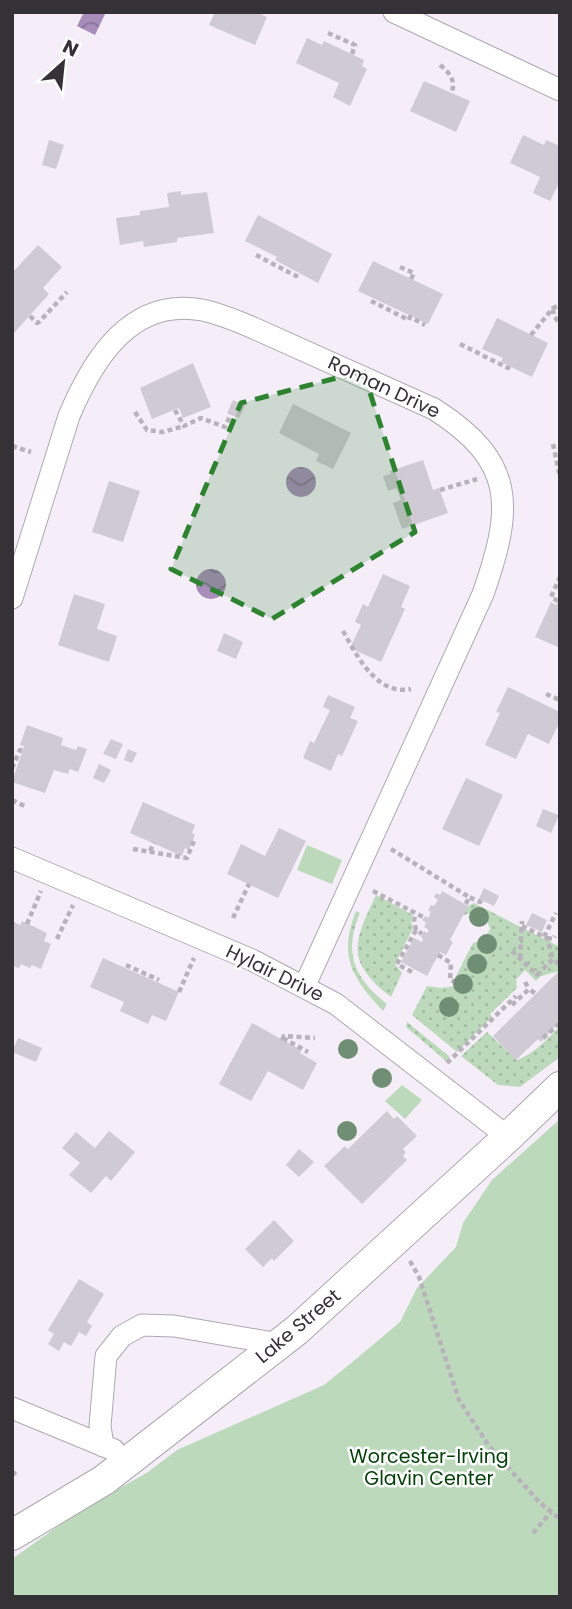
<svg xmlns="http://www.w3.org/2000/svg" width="572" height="1609" font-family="Poppins,sans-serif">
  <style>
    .grass { fill: url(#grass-dots) }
    .park { fill: #bdd9bc }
    .water { fill: url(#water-waves) }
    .building { fill: #d0cad4 }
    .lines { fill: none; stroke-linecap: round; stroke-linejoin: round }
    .minor-casing { stroke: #aea8b2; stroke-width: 23 }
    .secondary-casing { stroke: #aea8b2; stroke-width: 32 }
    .path { stroke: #b8b2bb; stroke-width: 4.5; stroke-dasharray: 5 3.5; stroke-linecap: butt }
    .minor { stroke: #fff; stroke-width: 21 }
    .secondary { stroke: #fff; stroke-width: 30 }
    .tree { fill: #708e74 }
    .marked { fill: #2e8331; fill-opacity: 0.2; stroke: #2e8331; stroke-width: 5; stroke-dasharray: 14 9; stroke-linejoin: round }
    .labels { text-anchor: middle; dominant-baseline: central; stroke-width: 5; stroke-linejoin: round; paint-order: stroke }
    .street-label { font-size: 19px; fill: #353237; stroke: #fefefe }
    .park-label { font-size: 19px; fill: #034008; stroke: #fefefe }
  </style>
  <defs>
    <pattern id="grass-dots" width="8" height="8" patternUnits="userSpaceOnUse" patternTransform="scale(1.75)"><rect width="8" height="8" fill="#bdd9bc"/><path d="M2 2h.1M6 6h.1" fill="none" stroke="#a3bba2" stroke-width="1.8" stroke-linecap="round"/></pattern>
    <pattern id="water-waves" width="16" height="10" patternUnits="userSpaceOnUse" patternTransform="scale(1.75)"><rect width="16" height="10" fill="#a88cb9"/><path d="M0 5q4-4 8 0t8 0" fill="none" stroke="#8a7397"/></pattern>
  </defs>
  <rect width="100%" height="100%" fill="#f5eef9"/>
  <path class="grass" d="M376,895l37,20 -2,6 2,7 -18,36 7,9 -11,24c-46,-36 -38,-54 -15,-102z
    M474,903l86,44v24l-19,5 -5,5 -11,-11 -9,10 1,8 -27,26 2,3 -35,35 -45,-37 15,-29 14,2 14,-2 2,-5 -2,-3 18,-35c9,-3 13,-5 17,-14l-4,-11 -10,-6 -13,3 5,-9z
    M356,911l4,2c-17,40 -6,65 27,91l-4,7c-31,-33 -45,-55 -27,-100z
    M407,1022l42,34v3l-3,2 -40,-34z
    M560,1026v31l-40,30 -22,-2 -37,-29 26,-24 30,28c17,-6 30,-21 43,-34z"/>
  <path class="park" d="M307,845l35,15 -10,24 -35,-14z
    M402,1085l20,15 -17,19 -20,-18z
    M560,1119v478h-548v-38l66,-47 70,-40 29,-22 147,-65 26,-21 50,-42 17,-34 39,-41 7,-24 29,-43z"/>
  <path class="water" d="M84,12h22l-11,23 -18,-9z
    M286 482a15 15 0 1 1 30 0a15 15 0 1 1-30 0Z
    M196 584a15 15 0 1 1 30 0a15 15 0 1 1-30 0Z"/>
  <path class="building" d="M215,12h41l11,5 -12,28 -46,-20z
    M307,38l15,7 2,-4 40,19 -2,6 5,3 -17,37 -17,-9 6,-14 -43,-20z
    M424,81l46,20 -14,31 -46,-21z
    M523,135l21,10 2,-5 14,6v35l-10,20 -17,-8 7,-16 -30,-14z
    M49,140l15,5 -8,24 -14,-4z
    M181,191v4l26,-3 7,41 -37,5v4l-33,5 -1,-6 -23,4 -4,-27 24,-3v-4l29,-4 -2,-14z
    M258,215l74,39 -14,29 -43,-23 2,-3 -32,-16z
    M38,245l24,22 -19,21 6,6 -35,39 -2,-2v-58z
    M373,261l70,33 -15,30 -70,-33z
    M497,318l51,25 -16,34 -31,-15 2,-4 -21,-9z
    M193,363l18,44 -28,11 -4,-10 -27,11 -12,-31z
    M233,400l12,6 -6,12 -12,-5z
    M293,404l58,29 -18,36 -17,-8 3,-7 -40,-21z
    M423,460l10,30 6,-2 9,25 -46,16 -9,-26 8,-3 -5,-12 -8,3 -5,-15 8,-2 -1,-3z
    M109,481l31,10 -17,51 -31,-10z
    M383,574l27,12 -9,21 4,2 -24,53 -31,-14 11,-23 -6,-3 8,-18 5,3z
    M74,594l31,10 -8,25 20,7 -8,26 -51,-17z
    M560,598v50l-25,-11 16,-35 5,3z
    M224,633l19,9 -7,17 -19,-8z
    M508,687l52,25v9l-11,23 -21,-10 -12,25 -31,-14 15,-32 -4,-1z
    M328,695l27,12 -5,11 8,3 -16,35 -4,-2 -7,17 -28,-13 7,-17 4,2 16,-33 -7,-3z
    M27,725l36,13 -2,7 15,5 2,-4 9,3 -9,23 -8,-3 -2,5 -14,-4 -9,23 -33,-11 12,-36 -4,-1z
    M111,739l12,5 -7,15 -13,-5z
    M128,749l9,4 -5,10 -8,-3z
    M99,764l12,6 -7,13 -11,-5z
    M466,778l37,17 -24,51 -37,-17z
    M143,802l52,23 -3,8 3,2 -6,15 -4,-2 -3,8 -52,-23z
    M543,809l16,6 -8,18 -15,-7z
    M279,828l27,13 -28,57 -51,-24 14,-30 24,12z
    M484,888l15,8 -5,10 -15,-7z
    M442,891l26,15 -18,34 3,2 -7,13 -6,-3 -13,24 -26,-14 13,-24 8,4 1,-3 -2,-2 3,-6 3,2 2,-3 -5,-3 2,-4 -4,-3 3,-4 3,2 3,-6 -3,-2 3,-5 3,1 4,-6 -4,-3 2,-4 4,2z
    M532,913l15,7 -5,12 -16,-7z
    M12,921l8,4 2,-4 25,12 -3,8 7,3 -10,25 -9,-4 -2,3 -9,-4 -2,4 -7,-2z
    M103,958l76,34 -13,29 -14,-6 -4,9 -28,-13 4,-9 -34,-15z
    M560,970v51l-19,21 -3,-3 -22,21 -23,-24z
    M252,1023l49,27 -1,3 17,10 -14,27 -35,-19 -17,30 -32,-17z
    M18,1038l24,10 -6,14 -24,-10z
    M387,1111l7,8 3,-3 20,20 -14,13 3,3 -3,4 4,4 -45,44 -38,-38 21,-20 3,3z
    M109,1131l26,21 -24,29 -5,-5 -15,17 -22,-18 11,-12 -18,-15 14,-16 19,16z
    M299,1149l15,13 -15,15 -13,-12z
    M274,1220l20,21 -20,20 -2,-3 -9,9 -18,-18z
    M79,1279l25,15 -17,28 5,4 -6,10 -7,-4 -8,14 -7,-4 -5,9 -11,-7 6,-10 -6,-4z"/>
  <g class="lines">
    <defs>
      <path id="minor" d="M394,12l166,78
        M12,598l57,-182c24,-57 62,-119 133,-106 16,3 32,10 47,16l185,83c83,53 79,99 49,185l-178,391
        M12,858l240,102 84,44 172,133
        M12,1408l102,42
        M103,1446l-3,-20 6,-70 16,-20 20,-11 32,1 105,18"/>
      <path id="secondary" d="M12,1535l92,-55 193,-150 211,-193 52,-50"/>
    </defs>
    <use href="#minor" class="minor-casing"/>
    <use href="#secondary" class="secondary-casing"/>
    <path class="path" d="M328,33l27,12 -3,9
      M440,65c11,9 15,15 12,28
      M256,255l40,21 1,-4
      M400,267l14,6 -3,6
      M371,301l38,19 1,-3 15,8
      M553,309l1,7 6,8
      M30,316l7,7 2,-1 28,-30
      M531,335l22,-27 7,-3
      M460,344l48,24 1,-3
      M175,410l9,16 17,-8 24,9 6,-13
      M135,412l12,18 16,2 21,-6
      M553,444l7,33
      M12,446l19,6
      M440,490l37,-11
      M558,601l-7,-4 9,-20
      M343,631c14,25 34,65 68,58
      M546,694l14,6
      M12,768l8,-18 3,1
      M12,800l15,7
      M133,849l54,9 8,-20
      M391,849l78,48
      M150,851l4,-8
      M373,891l50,26
      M466,904l3,-7 11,5 2,-2
      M233,918l16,-34
      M27,924l14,-33
      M522,926l25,12 6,21
      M416,930l-2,-10 2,-6
      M544,937l12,-24
      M547,938l6,1 2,-3
      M57,939l16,-34
      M512,951l25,24 -1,1
      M438,955l13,8 -1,17 5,2
      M520,958l2,-37
      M126,965l33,15
      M412,972l-15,-8 19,-34 6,4
      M537,975l16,-16 7,6
      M525,982l4,7
      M179,992l15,-34
      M512,1005l17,-16 7,5
      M283,1038l25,14
      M543,1038l17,-15
      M282,1040l2,-4 31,2
      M447,1063l69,-67
      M410,1261l9,16 40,123 30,46 50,56 21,17
      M12,1475l4,-3
      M533,1533l18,-21"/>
    <use href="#minor" class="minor"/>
    <use href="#secondary" class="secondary"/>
  </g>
  <g class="tree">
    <circle cx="479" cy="917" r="10"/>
    <circle cx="487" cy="944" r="10"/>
    <circle cx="477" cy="964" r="10"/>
    <circle cx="463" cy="984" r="10"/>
    <circle cx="449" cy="1007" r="10"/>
    <circle cx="348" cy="1049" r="10"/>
    <circle cx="382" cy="1078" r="10"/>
    <circle cx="347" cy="1131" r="10"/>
  </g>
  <path class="marked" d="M363,371l52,161 -143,87 -101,-50 70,-166z"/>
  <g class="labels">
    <g class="street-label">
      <text transform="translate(384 387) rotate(25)">Roman Drive</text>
      <text transform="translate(275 973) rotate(26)">Hylair Drive</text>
      <text transform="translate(298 1326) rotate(-40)">Lake Street</text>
    </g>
    <g class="park-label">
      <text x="429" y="1456">Worcester-Irving<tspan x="429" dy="22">Glavin Center</tspan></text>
    </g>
  </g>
  <rect width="572" height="1609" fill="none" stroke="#353237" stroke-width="28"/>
  <g transform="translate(63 63) rotate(27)" stroke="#fefefe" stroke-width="5" paint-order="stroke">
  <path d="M0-5L12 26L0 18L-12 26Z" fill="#353237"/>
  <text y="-10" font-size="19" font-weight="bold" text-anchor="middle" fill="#353237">N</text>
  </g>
</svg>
